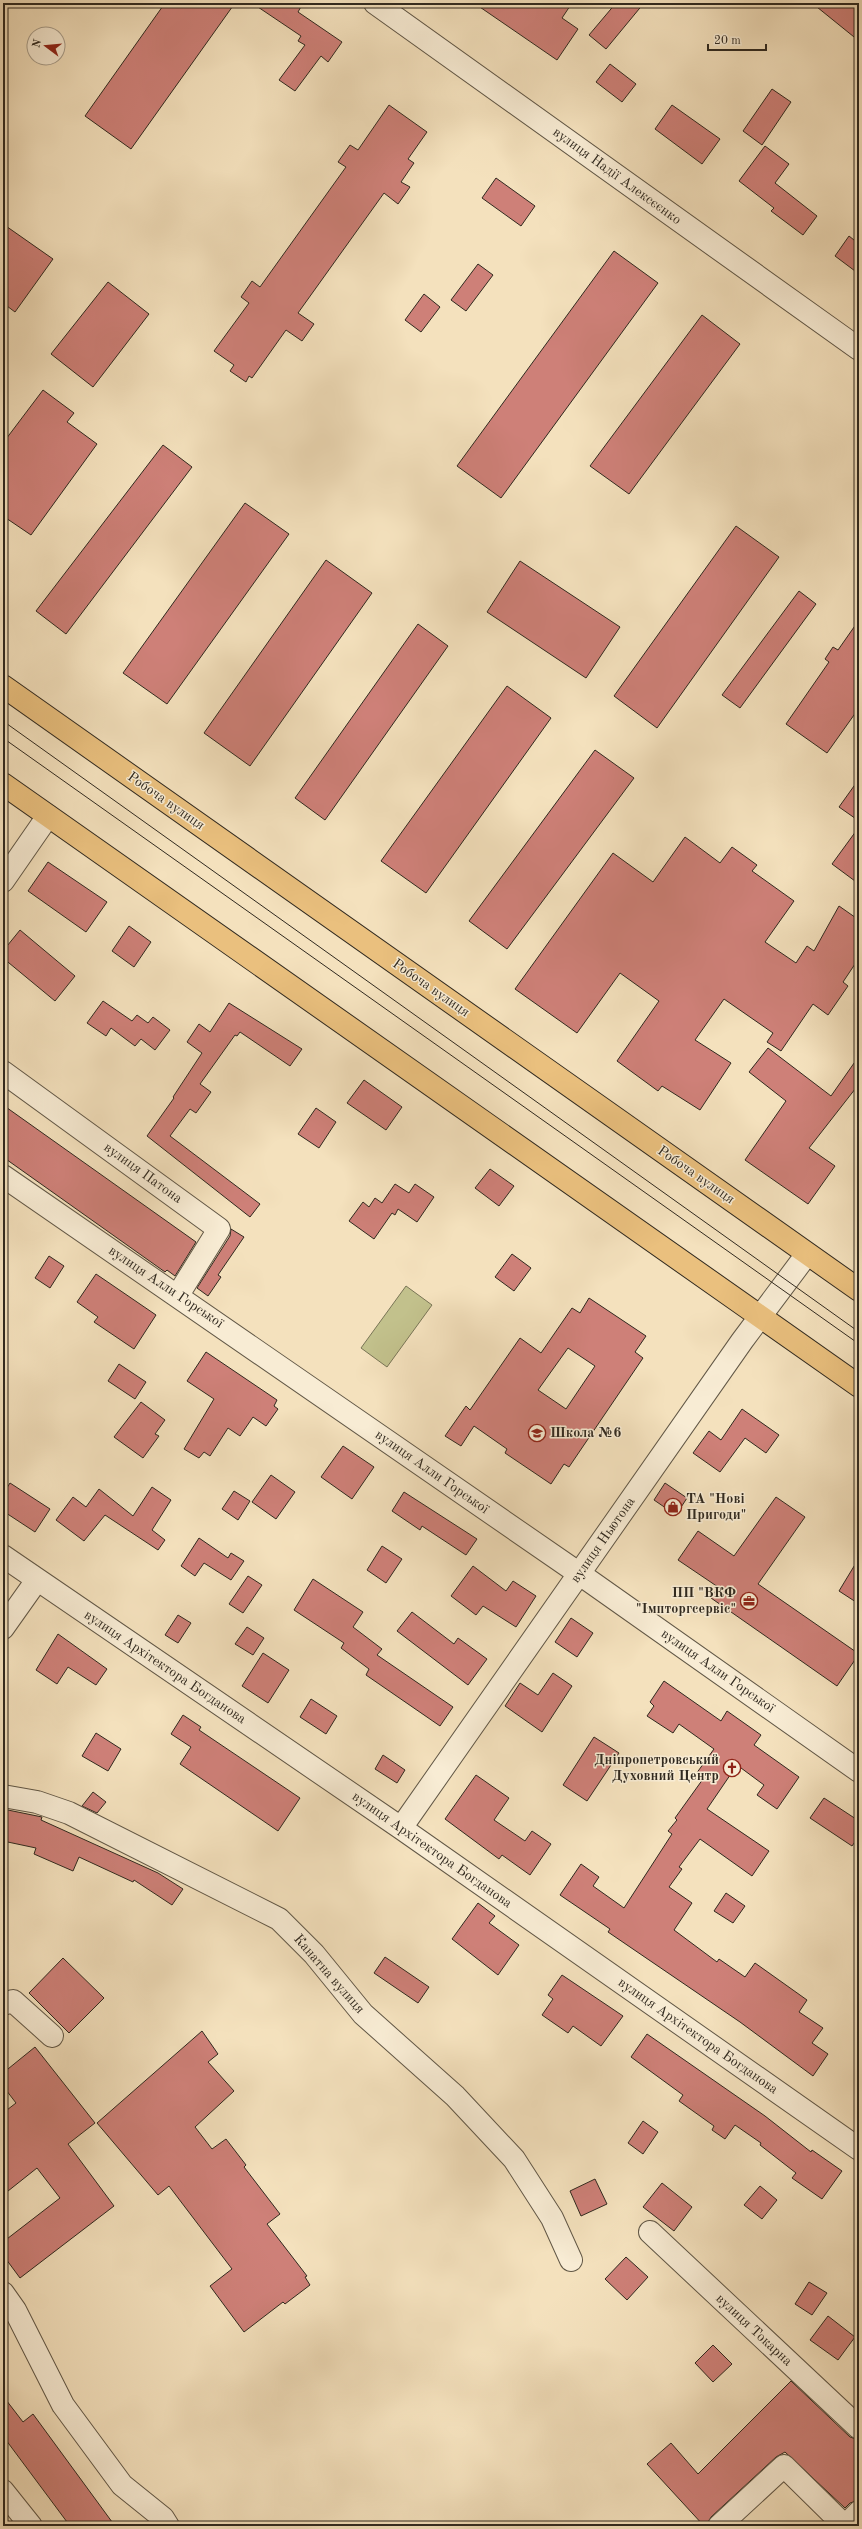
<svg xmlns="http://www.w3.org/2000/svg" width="862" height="2529" font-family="'Old Standard TT',serif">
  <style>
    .green { fill: #c2c18c; stroke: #797556 }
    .building { fill: #ce8078; stroke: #30291f; fill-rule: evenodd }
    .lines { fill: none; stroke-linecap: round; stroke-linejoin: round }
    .minor-casing { stroke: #615746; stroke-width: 24 }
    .major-casing { stroke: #30291f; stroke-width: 24 }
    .minor { stroke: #f8ecd4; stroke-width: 22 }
    .major { stroke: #eac07e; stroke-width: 22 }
    .tram { stroke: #30291f; stroke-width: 1 }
    .labels { text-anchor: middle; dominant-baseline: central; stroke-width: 3; stroke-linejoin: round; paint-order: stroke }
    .street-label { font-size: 14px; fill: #30291f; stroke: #f8ecd4 }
    .poi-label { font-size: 14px; font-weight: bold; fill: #30291f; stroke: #f8ecd4; text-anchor: start }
  </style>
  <rect width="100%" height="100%" fill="#f4e1bd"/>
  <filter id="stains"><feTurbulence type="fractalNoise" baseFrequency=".005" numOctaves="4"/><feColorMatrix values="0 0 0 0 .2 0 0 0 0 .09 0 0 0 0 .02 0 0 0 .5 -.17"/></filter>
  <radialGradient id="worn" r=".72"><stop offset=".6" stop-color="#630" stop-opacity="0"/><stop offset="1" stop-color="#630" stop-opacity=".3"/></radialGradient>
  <path class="green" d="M406,1286l26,19 -45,62 -26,-19z"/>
  <path class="building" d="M165,3h70l-104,146 -46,-33z
    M252,3h51l-5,9 44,30 -14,20 -7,-6 -26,35 -16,-11 26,-35 -7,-4 3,-5z
    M474,3h98l-10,15 16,11 -21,31z
    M616,3h28l-38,46 -17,-14z
    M812,3h47v38z
    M610,64l26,20 -14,18 -26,-20z
    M772,89l19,13 -29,43 -19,-14z
    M389,105l38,27 -19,27 6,4 -13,19 9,5 -12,17 -14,-11 -86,120 16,11 -12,17 -16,-11 -34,48 -3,-2 -3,6 -16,-11 4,-6 -20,-14 35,-48 -8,-6 11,-16 8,6 86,-120 -8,-5 12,-17 8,5z
    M672,105l48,34 -18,25 -47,-35z
    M765,146l24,18 -14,19 42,33 -14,19 -32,-24 3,-3 -35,-27z
    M496,178l39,28 -14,20 -39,-28z
    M3,224l50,35 -38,53 -12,-9z
    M849,236l10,8v30l-24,-18z
    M614,251l44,32 -157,215 -44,-32z
    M478,264l15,11 -27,36 -15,-11z
    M108,282l41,32 -56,73 -42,-33z
    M424,294l16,13 -19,25 -16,-12z
    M702,315l38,29 -111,150 -39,-28z
    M43,390l31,23 -7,9 30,22 -66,91 -28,-19v-73z
    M163,445l29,22 -126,167 -30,-23z
    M245,503l44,31 -122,170 -44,-31z
    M736,526l43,31 -122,171 -43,-32z
    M326,560l46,33 -122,173 -46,-33z
    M520,561l100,66 -34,51 -99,-66z
    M799,591l17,13 -76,104 -18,-13z
    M859,620v88l-32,45 -41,-29 43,-62 -4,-3 8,-12 5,3z
    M418,624l30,22 -123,174 -30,-22z
    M507,686l44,32 -125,175 -45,-32z
    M595,750l39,28 -127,171 -38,-28z
    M859,779v42l-20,-14z
    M859,827v57l-27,-20z
    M685,837l35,26 12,-16 25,18 -5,6 42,30 -29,41 31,21 11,-17 7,5 25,-45 20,14v38l-16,24 5,4 -20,29 -15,-11 -32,47 -14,-9 6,-9 -49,-34 -29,41 36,23 -31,47 -38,-24 -4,5 -41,-30 42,-60 -39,-28 -43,60 -62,-44 98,-136 40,29z
    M48,862l59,40 -21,30 -58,-41z
    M129,926l22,16 -17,25 -22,-16z
    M20,930l55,46 -20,25 -52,-43v-7z
    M103,1001l29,20 5,-6 11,8 5,-6 17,13 -15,20 -14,-11 -6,7 -24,-18 -5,8 -19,-13z
    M229,1003l73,46 -12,17 -50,-34 -3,4 -2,-1 -35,49 11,8 -15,21 -6,-4 -20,27 90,68 -10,13 -103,-81 27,-38 -1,-1 29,-44 -15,-11 12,-18 11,8z
    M768,1048l63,48 28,-40v28l-50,64 26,18 -27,38 -63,-44 41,-59 -37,-29z
    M364,1080l38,27 -16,23 -39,-27z
    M3,1105l193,137 -21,34 -8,-6 -2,2 -162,-115z
    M316,1108l20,14 -17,26 -21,-14z
    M490,1169l24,17 -15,20 -24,-18z
    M395,1184l14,9 6,-9 19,13 -17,25 -19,-13 -3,6 -3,-2 -18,26 -25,-18 14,-19 6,5 6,-9 7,5z
    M231,1229l13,8 -26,38 3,2 -13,19 -11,-8 33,-52z
    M512,1254l19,14 -17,23 -19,-14z
    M49,1256l15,10 -14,22 -15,-10z
    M96,1274l60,41 -22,34 -40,-27 4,-5 -21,-15z
    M589,1298l57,38 -11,16 8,6 -74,109 -5,-3 -13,20 -46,-31 2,-4 -33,-23 -13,20 -16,-10 21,-30 4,4 50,-72 21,15 31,-45 8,5zM568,1348l27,18 -29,43 -28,-19z
    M206,1352l71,48 -3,6 4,3 -12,17 -13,-9 -13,19 -12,-8 -18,28 -6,-4 -5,6 -15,-9 30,-50 -27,-18z
    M119,1364l27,18 -11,17 -27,-18z
    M141,1402l24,18 -10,14 4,2 -16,22 -29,-21z
    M742,1409l37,26 -13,18 -21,-15 -25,34 -27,-19 16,-22 12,9z
    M343,1446l31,21 -22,32 -31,-22z
    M271,1475l24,17 -19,27 -24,-17z
    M10,1483l40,26 -15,23 -32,-21v-17z
    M665,1483l22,15 -11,17 -22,-15z
    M152,1487l19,13 -19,30 13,10 -7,10 -53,-35 -21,26 -28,-21 17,-23 13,10 13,-18 34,27z
    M234,1491l16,10 -12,19 -16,-11z
    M404,1492l73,47 -11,16 -44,-29 -2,4 -28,-19z
    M776,1497l29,20 -47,67 101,70 -22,32 -126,-88 7,-11 -40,-27 20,-29 36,25z
    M199,1538l29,20 3,-5 13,8 -13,19 -27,-17 -9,13 -14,-10z
    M382,1546l20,13 -16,24 -19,-13z
    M859,1558v46l-20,-13z
    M473,1566l33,25 7,-10 23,15 -20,31 -33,-21 -7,9 -25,-19z
    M248,1576l14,9 -19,28 -14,-9z
    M313,1579l50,33 -10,15 29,22 -5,6 76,52 -13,19 -74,-51 3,-6 -28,-21 3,-5 -50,-33z
    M412,1612l42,32 4,-6 29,21 -19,26 -71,-54z
    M178,1615l13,8 -13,20 -13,-8z
    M571,1618l22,15 -16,24 -22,-15z
    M247,1627l17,11 -11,17 -18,-11z
    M58,1634l49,35 -11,16 -28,-18 -11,17 -21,-14z
    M263,1653l26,17 -21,33 -26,-17z
    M553,1673l19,13 -30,46 -37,-26 15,-23 18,12z
    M664,1681l57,40 6,-10 34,24 -7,10 45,32 -22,32 -20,-14 7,-10 -27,-20 -30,44 62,42 -17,25 -52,-37 -21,28 3,2 -13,18 23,16 -18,27 43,32 2,-3 26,18 10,-14 52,37 -8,12 24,16 -11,15 16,11 -15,22 -73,-54 -132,-90 2,-3 -50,-34 21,-31 18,13 -6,9 31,22 48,-74 -4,-3 9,-11 -2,-2 28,-39 -7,-5 18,-25 -35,-25 -6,9 -26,-17 7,-10 -4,-4z
    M311,1699l26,17 -11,18 -26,-17z
    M183,1715l18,12 -2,3 101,68 -22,33 -98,-67 11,-17 -20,-13z
    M96,1733l25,16 -13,22 -26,-15z
    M594,1737l25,16 -32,48 -24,-16z
    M383,1755l22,15 -8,13 -22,-14z
    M476,1775l33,23 -15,22 31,21 7,-10 19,13 -21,31 -28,-20 -3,4 -54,-40z
    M93,1792l13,10 -9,11 -15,-7z
    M824,1798l35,23v15l-7,10 -42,-28z
    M3,1809l39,8 -1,3 117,53 25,16 -11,16 -38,-25 -1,2 -54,-25 -6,14 -39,-17 2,-6 -33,-7z
    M726,1893l19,13 -12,17 -19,-12z
    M478,1903l17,13 -6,7 30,22 -21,30 -46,-36z
    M385,1957l44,30 -11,16 -44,-30z
    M63,1958l41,40 -35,35 -40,-40z
    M562,1975l61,41 -22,30 -28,-20 -5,7 -26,-18 11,-16 -5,-4z
    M202,2031l16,23 -10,8 26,29 -39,36 17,22 14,-10 20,26 -2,2 36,47 -13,10 40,52 -2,1 5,8 -25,19 -2,-2 -39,30 -34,-46 22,-17 -63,-83 -11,9 -61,-72z
    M647,2034l118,82 46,36 1,-2 30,21 -20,28 -30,-21 4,-5 -36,-28 1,-2 -26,-18 -10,14 -13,-9 2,-4 -35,-25 4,-6 -52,-38z
    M35,2047l60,76 -27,21 46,62 -94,72 -17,-23v-13l57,-44 -23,-30 -34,27v-82l13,-10 -13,-17v-13z
    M643,2121l15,11 -15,22 -15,-11z
    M595,2179l12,25 -26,12 -11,-25z
    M662,2183l30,24 -18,24 -31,-24z
    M760,2186l17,14 -15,19 -18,-14z
    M626,2257l22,20 -21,23 -22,-21z
    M809,2282l18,11 -15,22 -17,-11z
    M828,2316l27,21 -17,23 -28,-20z
    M713,2345l19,19 -19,18 -18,-19z
    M791,2381l59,56 9,3v60l-9,3 -5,5 -60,-56 -9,5 -65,60 -4,9h-3l-57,-62 24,-21 27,31z
    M3,2396l20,26 10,-8 82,112h-45l-67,-90z"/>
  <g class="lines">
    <defs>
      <path id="minor" d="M375,3l484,346
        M3,881l45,-65
        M3,1072l216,157 -41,66
        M3,1176l581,401 275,194
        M3,1556l398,272 458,321
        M3,1628l34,-48
        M3,1796l34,6 32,11 210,106 35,35 49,60 92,82 59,63 38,59 19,42
        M401,1828l341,-487 65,-87
        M3,2004l10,-3 39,35
        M650,2232l209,196
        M3,2293l12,17 48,95 59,80 41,33 5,8
        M3,2491l28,35
        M719,2526l65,-60 61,60 14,-14"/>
      <path id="major" d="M3,686l856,604
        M3,784l856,602"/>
    </defs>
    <use href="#minor" class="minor-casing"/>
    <use href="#major" class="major-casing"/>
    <use href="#minor" class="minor"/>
    <use href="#major" class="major"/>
    <path class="tram" d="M3,721l856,611
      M3,738l856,606"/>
  </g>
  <defs>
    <symbol id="school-ring" viewBox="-11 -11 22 22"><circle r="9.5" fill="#f8ecd4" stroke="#8f2418" stroke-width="1.5"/><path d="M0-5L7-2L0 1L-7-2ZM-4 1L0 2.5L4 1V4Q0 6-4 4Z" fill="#8f2418"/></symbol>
    <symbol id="shop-ring" viewBox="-11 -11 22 22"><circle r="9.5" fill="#f8ecd4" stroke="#8f2418" stroke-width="1.5"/><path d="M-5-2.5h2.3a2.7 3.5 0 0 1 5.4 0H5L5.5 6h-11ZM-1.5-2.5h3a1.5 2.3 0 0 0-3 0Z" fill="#8f2418"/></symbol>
    <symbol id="office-ring" viewBox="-11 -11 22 22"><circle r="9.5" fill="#f8ecd4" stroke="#8f2418" stroke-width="1.5"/><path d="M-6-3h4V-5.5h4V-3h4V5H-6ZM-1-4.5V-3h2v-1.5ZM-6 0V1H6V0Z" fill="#8f2418"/></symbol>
    <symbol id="church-ring" viewBox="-11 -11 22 22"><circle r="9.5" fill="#f8ecd4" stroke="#8f2418" stroke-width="1.5"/><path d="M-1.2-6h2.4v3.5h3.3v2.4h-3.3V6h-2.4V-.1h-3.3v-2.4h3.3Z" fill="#8f2418"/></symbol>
  </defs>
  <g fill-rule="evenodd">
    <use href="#school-ring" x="527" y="1423" width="20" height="20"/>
    <use href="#shop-ring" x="663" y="1497" width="20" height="20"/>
    <use href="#office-ring" x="739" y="1591" width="20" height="20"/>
    <use href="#church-ring" x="722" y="1758" width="20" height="20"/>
  </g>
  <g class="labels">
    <g class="street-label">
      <text transform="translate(617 176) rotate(36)">вулиця Надії Алексєєнко</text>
      <text transform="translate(166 801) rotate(35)">Робоча вулиця</text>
      <text transform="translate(431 988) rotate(35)">Робоча вулиця</text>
      <text transform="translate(143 1173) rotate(36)">вулиця Патона</text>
      <text transform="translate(696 1175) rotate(35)">Робоча вулиця</text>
      <text transform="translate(166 1287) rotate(34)">вулиця Алли Горської</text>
      <text transform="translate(432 1472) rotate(35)">вулиця Алли Горської</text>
      <text transform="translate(603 1540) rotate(-55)">вулиця Ньютона</text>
      <text transform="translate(165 1667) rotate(34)">вулиця Архітектора Богданова</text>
      <text transform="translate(718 1671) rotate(35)">вулиця Алли Горської</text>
      <text transform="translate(432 1850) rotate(35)">вулиця Архітектора Богданова</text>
      <text transform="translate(329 1974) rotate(49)">Канатна вулиця</text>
      <text transform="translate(698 2036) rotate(35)">вулиця Архітектора Богданова</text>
      <text transform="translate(754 2330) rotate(43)">вулиця Токарна</text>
    </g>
    <g class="poi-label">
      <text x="550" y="1433">Школа №6</text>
      <text x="686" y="1499">ТА "Нові<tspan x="686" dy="16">Пригоди"</tspan></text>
      <text x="736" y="1593" text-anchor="end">ПП "ВКФ<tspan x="736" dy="16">"Імпторгсервіс"</tspan></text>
      <text x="719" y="1760" text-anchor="end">Дніпропетровський<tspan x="719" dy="16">Духовний Центр</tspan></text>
    </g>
  </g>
  <rect width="862" height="2529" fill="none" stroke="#f4e1bd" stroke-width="16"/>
  <rect x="4" y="4" width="854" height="2521" fill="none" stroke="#30291f" stroke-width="2"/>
  <rect x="8" y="8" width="846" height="2513" fill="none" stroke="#30291f"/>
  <g transform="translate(46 46) rotate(286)"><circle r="19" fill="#f8ecd4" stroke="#a89e8c"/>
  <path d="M0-3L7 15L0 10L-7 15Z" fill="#8f2418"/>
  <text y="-6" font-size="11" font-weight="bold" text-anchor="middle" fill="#30291f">N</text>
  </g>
  <path d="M708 44v6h58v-6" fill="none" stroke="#30291f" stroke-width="2"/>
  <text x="714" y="44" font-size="12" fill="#30291f" stroke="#f8ecd4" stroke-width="3" paint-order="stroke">20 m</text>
  <rect width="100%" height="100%" filter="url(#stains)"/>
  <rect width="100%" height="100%" fill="url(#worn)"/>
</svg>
